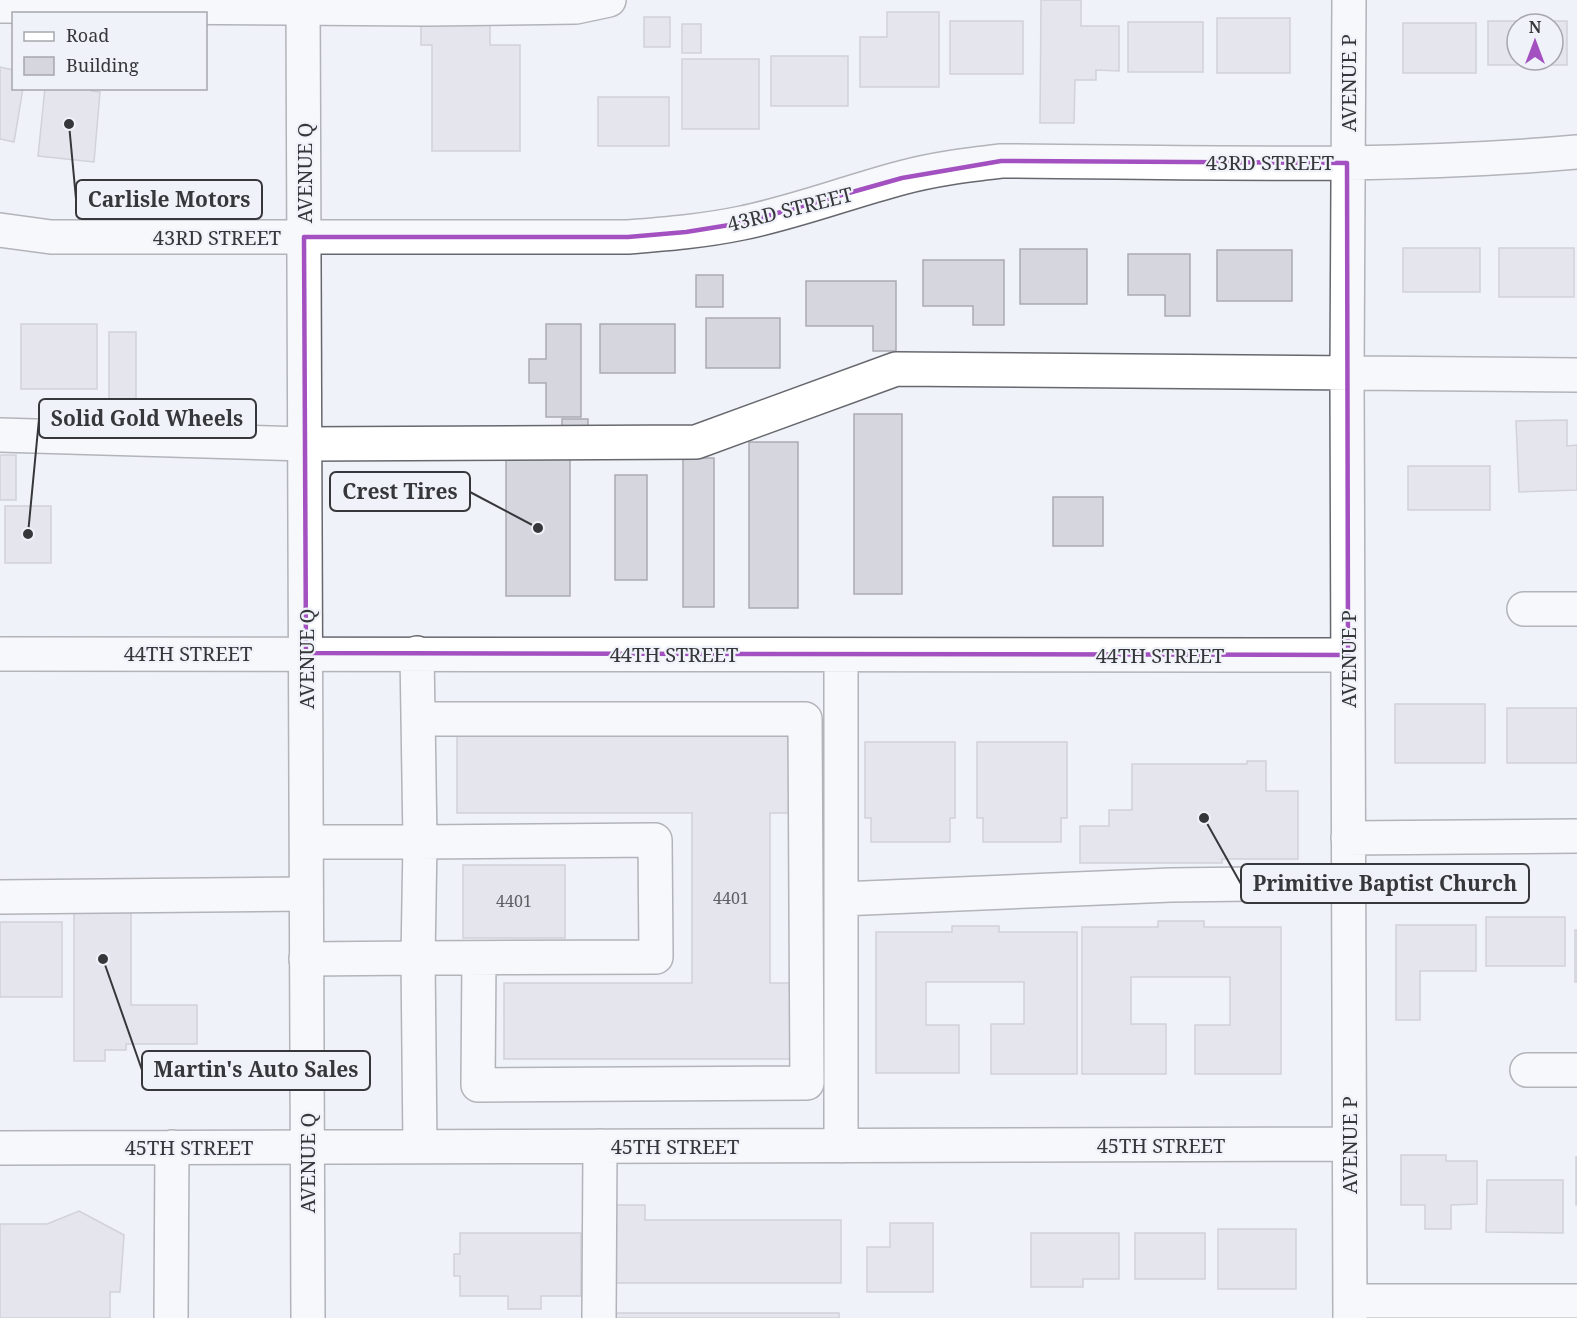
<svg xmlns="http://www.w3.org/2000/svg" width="1577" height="1318" font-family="'Noto Serif',serif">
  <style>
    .building { fill: #d5d6de; stroke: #abacb3; stroke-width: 1.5; fill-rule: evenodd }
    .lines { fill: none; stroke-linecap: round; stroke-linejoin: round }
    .minor-casing { stroke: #66686e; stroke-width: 36 }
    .highway-casing { stroke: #66686e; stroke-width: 36 }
    .minor { stroke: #fff; stroke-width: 33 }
    .highway { stroke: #fff; stroke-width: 33 }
    .marked { fill: none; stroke: #a351c1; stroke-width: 4.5; stroke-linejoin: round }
    .labels { text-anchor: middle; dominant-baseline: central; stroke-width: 4.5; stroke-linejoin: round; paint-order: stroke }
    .number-label { font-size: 16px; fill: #5e5f63 }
    .street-label { font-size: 20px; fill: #36373a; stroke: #f0f2f9 }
    .leader { fill: none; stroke: #36373a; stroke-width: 2 }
    .callout-dot { fill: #36373a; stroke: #f0f2f9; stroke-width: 2 }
    .callout { fill: #f0f2f9; stroke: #36373a; stroke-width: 2 }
    .callout-label { font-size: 21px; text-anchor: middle; font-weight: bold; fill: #36373a }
  </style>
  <rect width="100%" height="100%" fill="#f0f2f9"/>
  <path class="building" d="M1041,0h40v26h38v45l-23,-1v10h-21l-1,43h-34z
    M887,12h52v75h-79v-50h27z
    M644,17h26v30h-26z
    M1217,18h73v55h-73z
    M421,19h69v26h30v106h-88v-106h-11z
    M950,21h73v53h-73z
    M1488,21h79v44h-79zM1517,24h36v36h-36z
    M1128,22h75v50h-75z
    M1403,23h73v50h-73z
    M682,24h19v29h-19z
    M771,56h77v50h-77z
    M682,59h77v70h-77z
    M0,67l14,3v18h9l-9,54 -14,-3z
    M45,88h47v3l8,1 -6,70 -56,-6z
    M598,97h71v49h-71z
    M1403,248h77v44h-77z
    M1499,248h75v49h-75z
    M1020,249h67v55h-67z
    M1217,250h75v51h-75z
    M1128,254h62v62h-25v-21h-37z
    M923,260h81v65h-31v-19h-50z
    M696,275h27v32h-27z
    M806,281h90v70h-23v-25h-67z
    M706,318h74v50h-74z
    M21,324h76v65h-76z
    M546,324h35v93h-35v-34h-17v-24h17z
    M600,324h75v49h-75z
    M109,332h27v79h-27z
    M854,414h48v180h-48z
    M562,419h26v14h-26z
    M1567,420v26l10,-1v45l-58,2 -3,-71z
    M749,442h49v166h-49z
    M0,455h16v45h-16z
    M683,458h31v149h-31z
    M506,459h64v137h-64z
    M1408,466h82v44h-82z
    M615,475h32v105h-32z
    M1053,497h50v49h-50z
    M5,506h46v57h-46z
    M1395,704h90v59h-90z
    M1507,708h70v55h-70z
    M457,736h339l1,77h-27v170h29l-3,76h-292v-76h188v-170h-235z
    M865,742h90v76h-5v24h-79v-24h-6z
    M977,742h90v76h-6v24h-78v-24h-6z
    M1247,761h19v30h32v68h-76v4h-142v-37h29v-16h23v-46h115z
    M463,865h102v73h-102z
    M74,912h57v93h66v39h-71v6h-21v11h-31z
    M1486,917h79v49h-79z
    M1158,921h46v6h77v147h-86v-49h35v-48h-99v47h35v50h-84v-147h76z
    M0,922h62v75h-62z
    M1396,925h80v46h-56v49h-24z
    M952,926h47v6h78v142h-86v-50h33v-42h-98v43h33v48h-83v-141h76z
    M1575,930h2v52h-2z
    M1401,1155h45v6h31v43l-26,1v24h-26v-24h-24z
    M1576,1157h1v48h-1z
    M1487,1180h76v53l-77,-1z
    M616,1205h29v15h196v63h-226z
    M79,1211l45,24 -4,57h-10v26h-110v-94h47z
    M890,1223h43v69h-66v-45h23z
    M1218,1229h78v60h-78z
    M460,1233h121v63h-40v13h-33v-13h-48v-20h-6v-22h6z
    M1031,1233h88v46h-36v8h-52z
    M1135,1233h70v46h-70z
    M614,1313h225v5h-225z"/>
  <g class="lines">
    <defs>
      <path id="minor" d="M1349,0l-2,373 3,945
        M0,6l427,3 149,-2 33,-7
        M0,230l51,7h577c38,-3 76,-6 114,-14 54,-11 106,-31 159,-45 33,-9 66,-13 100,-17 192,1 385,8 576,-9
        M0,435l304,9 392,-2 200,-73 681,6
        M1524,609h53
        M417,653l3,189 235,-2 1,117 -238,1 2,189
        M0,654l1348,1
        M841,655v491
        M418,719h387l2,364 -329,2 1,-127
        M1348,838l229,-2
        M0,897l306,-3
        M841,899l330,-14 177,-2
        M306,959l112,-1 2,-116h-113
        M1527,1070h50
        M0,1148l1349,-4
        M1350,1301h227
        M171,1318l1,-171
        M599,1318l1,-172"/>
      <path id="highway" d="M303,0l5,1318"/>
    </defs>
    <use href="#minor" class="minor-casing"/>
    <use href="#highway" class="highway-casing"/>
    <use href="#minor" class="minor"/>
    <use href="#highway" class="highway"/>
  </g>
  <path d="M0 0H1577V1318H0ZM1001,161l346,2 1,492 -1042,-2 -2,-416h324l58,-5 56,-9 160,-45z" fill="#f0f2f9" fill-opacity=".55" fill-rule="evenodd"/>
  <path class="marked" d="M1001,161l346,2 1,492 -1042,-2 -2,-416h324l58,-5 56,-9 160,-45z"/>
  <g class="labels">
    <g class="number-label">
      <text x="731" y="898">4401</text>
      <text x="514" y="901">4401</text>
    </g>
    <g class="street-label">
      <text transform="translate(1348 83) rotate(-90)">AVENUE P</text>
      <text x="1270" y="162">43RD STREET</text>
      <text transform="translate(304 173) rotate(-90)">AVENUE Q</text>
      <text transform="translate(790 209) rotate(-14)">43RD STREET</text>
      <text x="217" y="237">43RD STREET</text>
      <text x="188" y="653">44TH STREET</text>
      <text x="674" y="654">44TH STREET</text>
      <text x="1160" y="655">44TH STREET</text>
      <text transform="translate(306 659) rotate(-90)">AVENUE Q</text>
      <text transform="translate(1348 659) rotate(-90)">AVENUE P</text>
      <text x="1161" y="1145">45TH STREET</text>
      <text transform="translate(1349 1145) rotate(-90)">AVENUE P</text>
      <text x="675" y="1146">45TH STREET</text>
      <text x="189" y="1147">45TH STREET</text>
      <text transform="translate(307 1163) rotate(-90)">AVENUE Q</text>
    </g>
  </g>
  <path class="leader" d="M69 124L76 199M28 534L39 419M538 528L470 492M1204 818L1241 884M103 959L142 1070"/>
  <g class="callout-dot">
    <circle cx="69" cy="124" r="6"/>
    <circle cx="28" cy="534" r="6"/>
    <circle cx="538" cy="528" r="6"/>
    <circle cx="1204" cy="818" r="6"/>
    <circle cx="103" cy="959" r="6"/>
  </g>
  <g class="callout">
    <rect x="76" y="180" width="186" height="39" rx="6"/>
    <rect x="39" y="399" width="217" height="39" rx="6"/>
    <rect x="330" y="472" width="140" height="39" rx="6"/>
    <rect x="1241" y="864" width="288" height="39" rx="6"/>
    <rect x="142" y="1051" width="228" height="39" rx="6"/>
  </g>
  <g class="callout-label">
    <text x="169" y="207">Carlisle Motors</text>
    <text x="147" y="426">Solid Gold Wheels</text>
    <text x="400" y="499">Crest Tires</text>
    <text x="1385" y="891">Primitive Baptist Church</text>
    <text x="256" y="1077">Martin's Auto Sales</text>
  </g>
  <rect x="12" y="12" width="195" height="78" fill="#f0f2f9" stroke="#a6a7ad" stroke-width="1.5"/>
  <rect x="24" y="32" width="30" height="9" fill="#ffffff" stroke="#a6a7ad" stroke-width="1.5"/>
  <text x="66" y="42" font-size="18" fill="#36373a">Road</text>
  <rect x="24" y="57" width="30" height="18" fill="#d5d6de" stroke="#a6a7ad" stroke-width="1.5"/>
  <text x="66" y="72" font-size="18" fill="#36373a">Building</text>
  <g transform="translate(1535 42)"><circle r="28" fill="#f0f2f9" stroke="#a6a7ad" stroke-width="1.5"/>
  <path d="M0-4.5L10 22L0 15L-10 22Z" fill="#a351c1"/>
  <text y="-9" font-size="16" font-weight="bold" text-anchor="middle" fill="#36373a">N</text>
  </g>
</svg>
